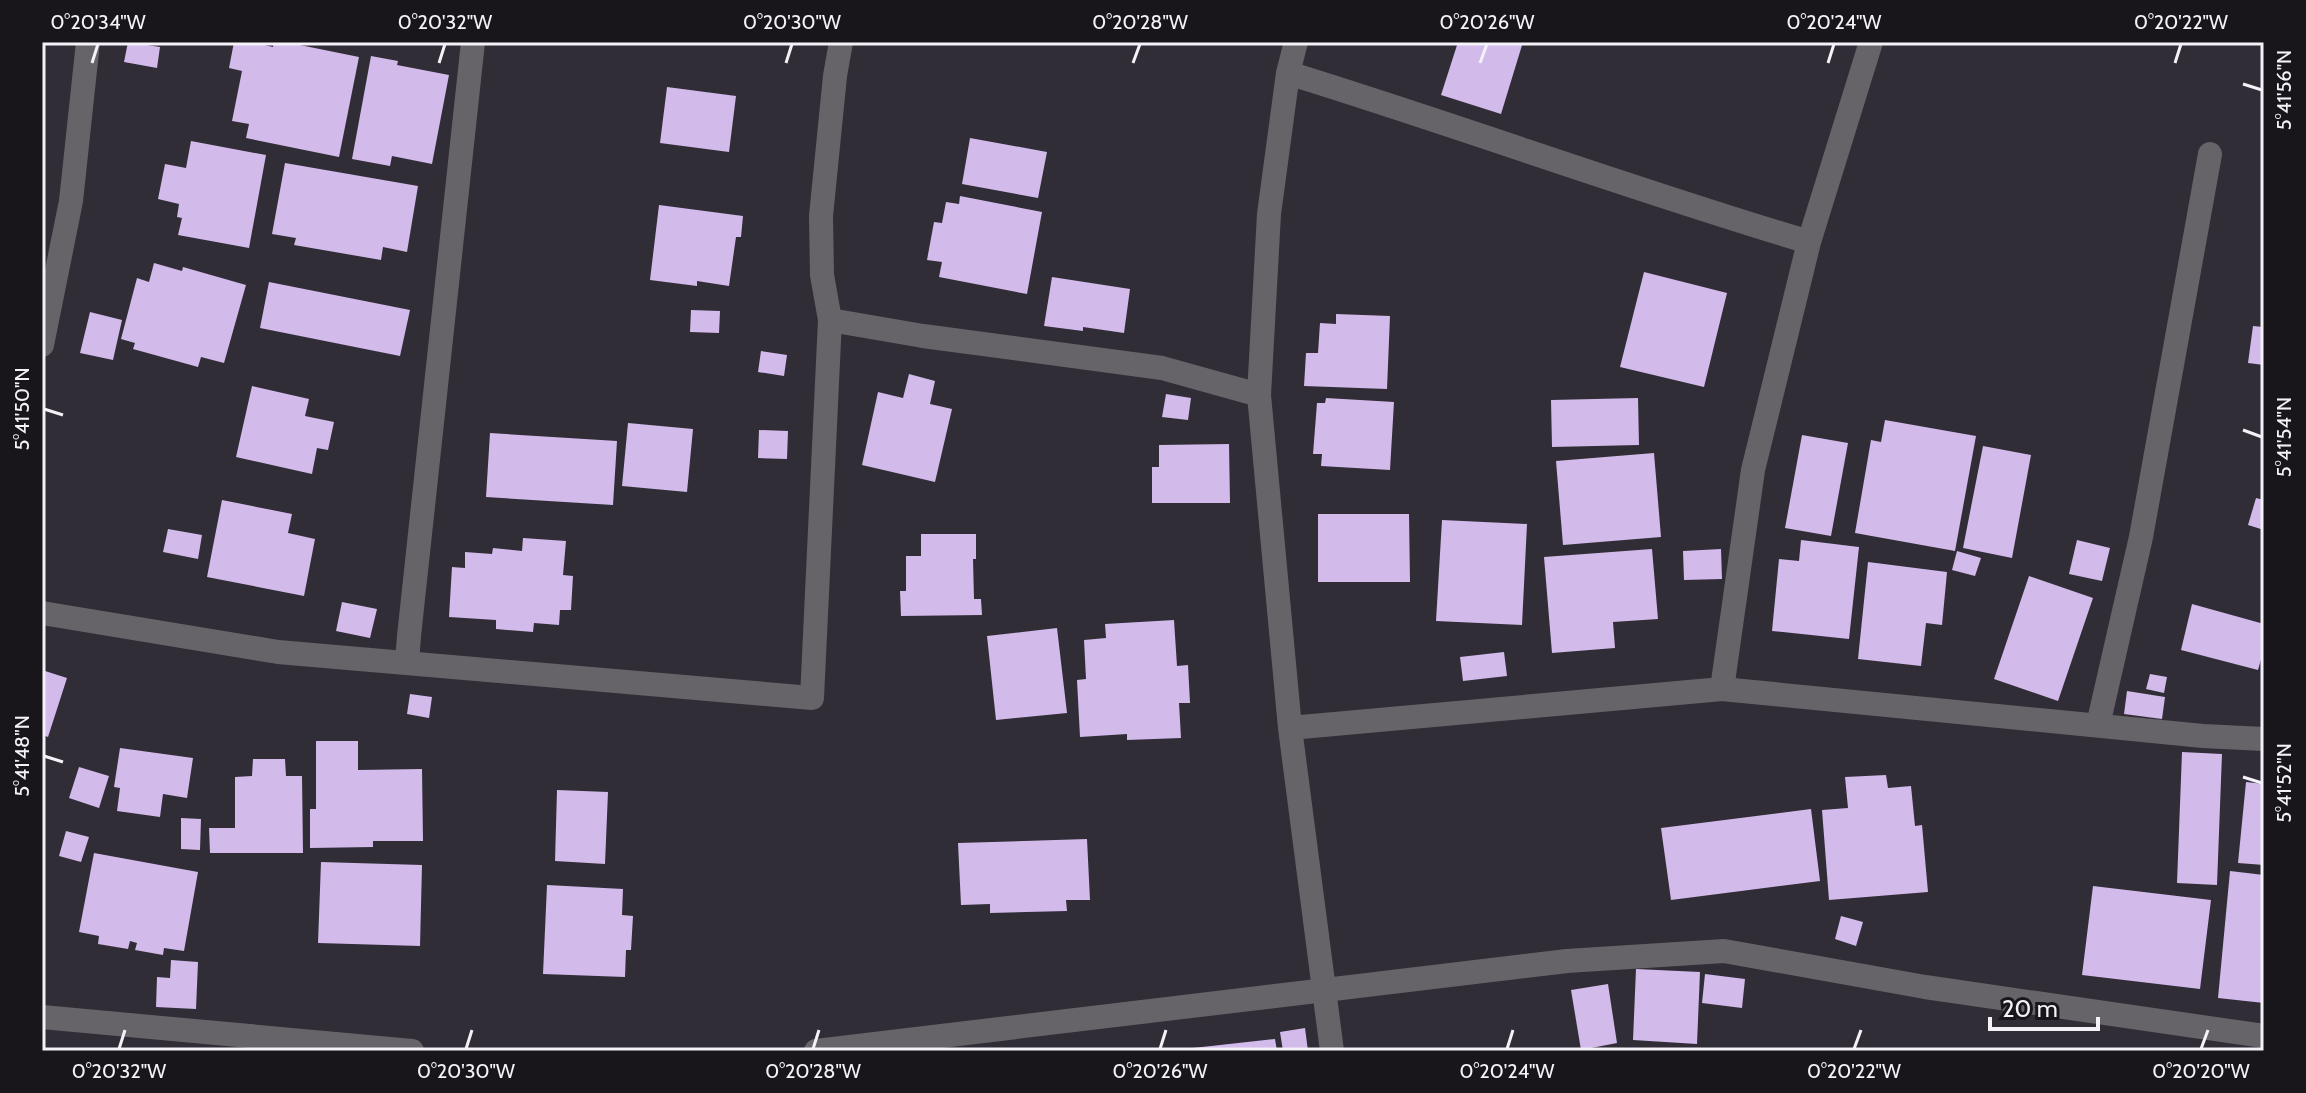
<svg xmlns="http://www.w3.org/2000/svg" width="2306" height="1093" font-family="Cabin,sans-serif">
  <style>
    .building { fill: #d2baea }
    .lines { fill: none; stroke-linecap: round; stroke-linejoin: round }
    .street { stroke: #676469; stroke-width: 24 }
    .ticks { fill: none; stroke: #f4f1f8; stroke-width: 3 }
    .neatline { fill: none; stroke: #f4f1f8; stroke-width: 3 }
    .ticks-label { font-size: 20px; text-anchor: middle; fill: #f4f1f8 }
  </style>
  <rect width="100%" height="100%" fill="#312d37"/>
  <path class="building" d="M128,42l32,5 -3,21 -33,-6z
    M234,42h18l21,5 1,-5h11l74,15 -20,100 -93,-19 3,-14 -17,-3 10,-50 -13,-3z
    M1458,42h65l-22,72 -60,-19z
    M371,56l27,5 -1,4 52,10 -17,89 -40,-8 -2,10 -38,-7z
    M667,87l69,9 -7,56 -69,-9z
    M970,138l77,14 -9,46 -76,-14z
    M191,141l75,14 -17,93 -71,-13 4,-17 -5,-1 2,-13 -21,-5 7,-35 21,4z
    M285,163l133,23 -11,66 -24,-5 -2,13 -87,-15 2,-7 -24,-4z
    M960,196l82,16 -15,82 -88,-17 3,-15 -15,-2 7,-38 8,1 4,-21 13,2z
    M659,205l84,11 -2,21h-5l-7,49 -32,-5v5l-47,-6z
    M154,263l28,8 1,-4 63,18 -22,78 -23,-6 -3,10 -65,-18 2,-6 -14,-4 16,-61 12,4z
    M1644,272l83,21 -23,94 -84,-20z
    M1052,277l78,12 -6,44 -41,-6v4l-39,-5z
    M269,282l141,28 -10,46 -140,-28z
    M691,310l29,1 -1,22 -29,-1z
    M90,312l32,8 -9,40 -33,-7z
    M1336,314l54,2 -3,73 -83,-3 2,-33h12l2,-30 16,1z
    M2253,326l11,1v38l-16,-2z
    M761,351l26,4 -3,21 -26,-4z
    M909,374l26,7 -5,23 22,5 -17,73 -73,-17 16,-73 25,6z
    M252,386l57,13 -4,17 29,6 -6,28 -11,-2 -5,26 -76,-17z
    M1166,394l25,4 -3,22 -26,-3z
    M1326,398l68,4 -4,68 -69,-4 1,-12h-9l4,-51h8z
    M1638,398l1,47 -87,2 -1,-47z
    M1885,420l91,16 -21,115 -100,-18 16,-93 10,2z
    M628,423l65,6 -6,63 -65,-6z
    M759,430l29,1 -1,28 -29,-1z
    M490,433l127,8 -4,64 -127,-8z
    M1802,435l46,8 -17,93 -46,-8z
    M1229,444l1,59h-78v-36h7v-22z
    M1983,446l48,9 -19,103 -49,-10z
    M1654,453l7,84 -98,8 -7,-84z
    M2256,498l8,2v30l-16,-5z
    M222,500l70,14 -4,19 27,6 -11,57 -97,-19z
    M1318,514h91l1,68h-92z
    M1442,520l85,4 -5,101 -86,-4z
    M168,529l34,6 -4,24 -35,-7z
    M921,534h55v25h-3l1,40h7l1,16 -81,1 -1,-25h6v-35h15z
    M523,538l43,3 -3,34 10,1 -2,34h-11l-1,15 -25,-2 -1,9 -37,-3v-9l-47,-3 3,-50 13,1v-16l27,2 1,-6 29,3z
    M1801,540l58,7 -10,92 -77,-8 7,-72 20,2z
    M2077,540l33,8 -8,33 -33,-7z
    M1652,549l6,70 -45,3 2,26 -63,5 -8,-96z
    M1721,549l1,30 -38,1 -1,-29z
    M1957,551l24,7 -6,18 -23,-6z
    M1868,562l79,10 -5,53 -16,-2 -5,43 -63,-7z
    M2029,576l64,22 -35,103 -64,-22z
    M342,602l35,7 -7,29 -34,-7z
    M2192,604l72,20v25l-6,21 -77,-20z
    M1174,620l3,46 11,-1 2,38h-11l2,35 -54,2v-6l-47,3 -3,-57 9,-1 -2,-39 22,-2 -1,-14z
    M1057,628l10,85 -71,7 -9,-84z
    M1504,652l3,24 -44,5 -3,-24z
    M42,670l25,8 -19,59 -6,-2z
    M2150,674l17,3 -3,16 -18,-4z
    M2127,691l38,6 -3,22 -38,-5z
    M410,694l22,3 -3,21 -22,-4z
    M316,741h42v29l64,-1 1,72h-50v6l-63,1v-39h6z
    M120,748l73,10 -6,40 -24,-4 -3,23 -43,-6 3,-23 -6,-1z
    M2182,752l40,2 -5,131 -40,-2z
    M253,759h32l1,17h16l1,77h-93l-1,-25h26v-51l17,-1z
    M79,767l30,9 -10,32 -30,-10z
    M1886,775l2,13 23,-2 4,40 7,-1 6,67 -99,8 -7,-90 26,-2 -3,-31z
    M2246,782l18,2v81l-26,-2z
    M557,790l51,2 -3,72 -50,-3z
    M1811,809l9,72 -149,19 -10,-72z
    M181,818l20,1 -1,31 -19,-1z
    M66,831l23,6 -8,25 -22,-6z
    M1087,839l3,61h-24l1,11 -77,2v-9l-29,1 -3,-62z
    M94,853l104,19 -14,79 -20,-3 -1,7 -28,-5 2,-7 -7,-2 -2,8 -30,-5 1,-8 -20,-4z
    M321,862l101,3 -2,81 -102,-3z
    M2230,871l34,4v128l-46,-5z
    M547,885l76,4 -1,26 11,1 -2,34h-5l-1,27 -82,-3z
    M2093,886l118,14 -11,89 -118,-14z
    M1841,916l22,6 -7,24 -21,-7z
    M171,960l27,2 -2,47 -40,-2 1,-30 13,1z
    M1636,969l64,3 -3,72 -64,-4z
    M1705,974l40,5 -3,29 -40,-5z
    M1608,984l9,59 -36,7 -10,-60z
    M1305,1028l3,23h-25l-3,-19z
    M1275,1039l2,12h-83l-1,-3z"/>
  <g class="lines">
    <path class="street" d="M841,42l-6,34 -14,140 1,59 8,45 93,16 239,32 97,27
      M1296,42l-8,31 -19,141 -10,181 31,333 42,323
      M1288,73c175,54 346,117 521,169
      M42,345l29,-144 17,-159
      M42,613l236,39 534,46 18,-378
      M407,663l2,-27 64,-594
      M1722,689l31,-219 56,-228 62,-200
      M2098,725l43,-188 69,-383
      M1290,728l432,-39 481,47 61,3
      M42,1017l370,34
      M816,1051l751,-90 157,-10 201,36 339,49"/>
  </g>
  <path class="ticks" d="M92,63l6,-19M439,63l6,-19M786,63l6,-19M1133,63l7,-19M1480,63l7,-19M1828,63l6,-19M2175,63l6,-19M2243,84l19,6M44,409l19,6M2243,430l19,7M44,756l19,6M2243,777l19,6M119,1049l6,-19M466,1049l6,-19M813,1049l6,-19M1160,1049l6,-19M1507,1049l6,-19M1854,1049l7,-19M2201,1049l7,-19"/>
  <rect width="2306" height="1093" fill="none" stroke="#18161b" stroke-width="88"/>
  <path d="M1990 1017v12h108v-12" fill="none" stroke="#f4f1f8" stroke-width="4"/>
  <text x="2002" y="1017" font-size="24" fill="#f4f1f8" stroke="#18161b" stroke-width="6" paint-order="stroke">20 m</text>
  <rect x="44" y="44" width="2218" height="1005" class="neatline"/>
  <g class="ticks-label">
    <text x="98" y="29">0°20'34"W</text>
    <text x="445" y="29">0°20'32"W</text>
    <text x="792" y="29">0°20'30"W</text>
    <text x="1140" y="29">0°20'28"W</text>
    <text x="1487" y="29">0°20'26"W</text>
    <text x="1834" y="29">0°20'24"W</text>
    <text x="2181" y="29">0°20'22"W</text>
    <text transform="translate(2284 90) rotate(-90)" y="7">5°41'56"N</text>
    <text transform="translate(22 409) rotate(-90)" y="7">5°41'50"N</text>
    <text transform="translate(2284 437) rotate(-90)" y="7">5°41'54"N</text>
    <text transform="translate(22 756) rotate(-90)" y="7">5°41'48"N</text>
    <text transform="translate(2284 783) rotate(-90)" y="7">5°41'52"N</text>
    <text x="119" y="1078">0°20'32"W</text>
    <text x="466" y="1078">0°20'30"W</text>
    <text x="813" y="1078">0°20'28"W</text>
    <text x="1160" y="1078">0°20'26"W</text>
    <text x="1507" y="1078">0°20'24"W</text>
    <text x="1854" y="1078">0°20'22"W</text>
    <text x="2201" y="1078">0°20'20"W</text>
  </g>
</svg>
